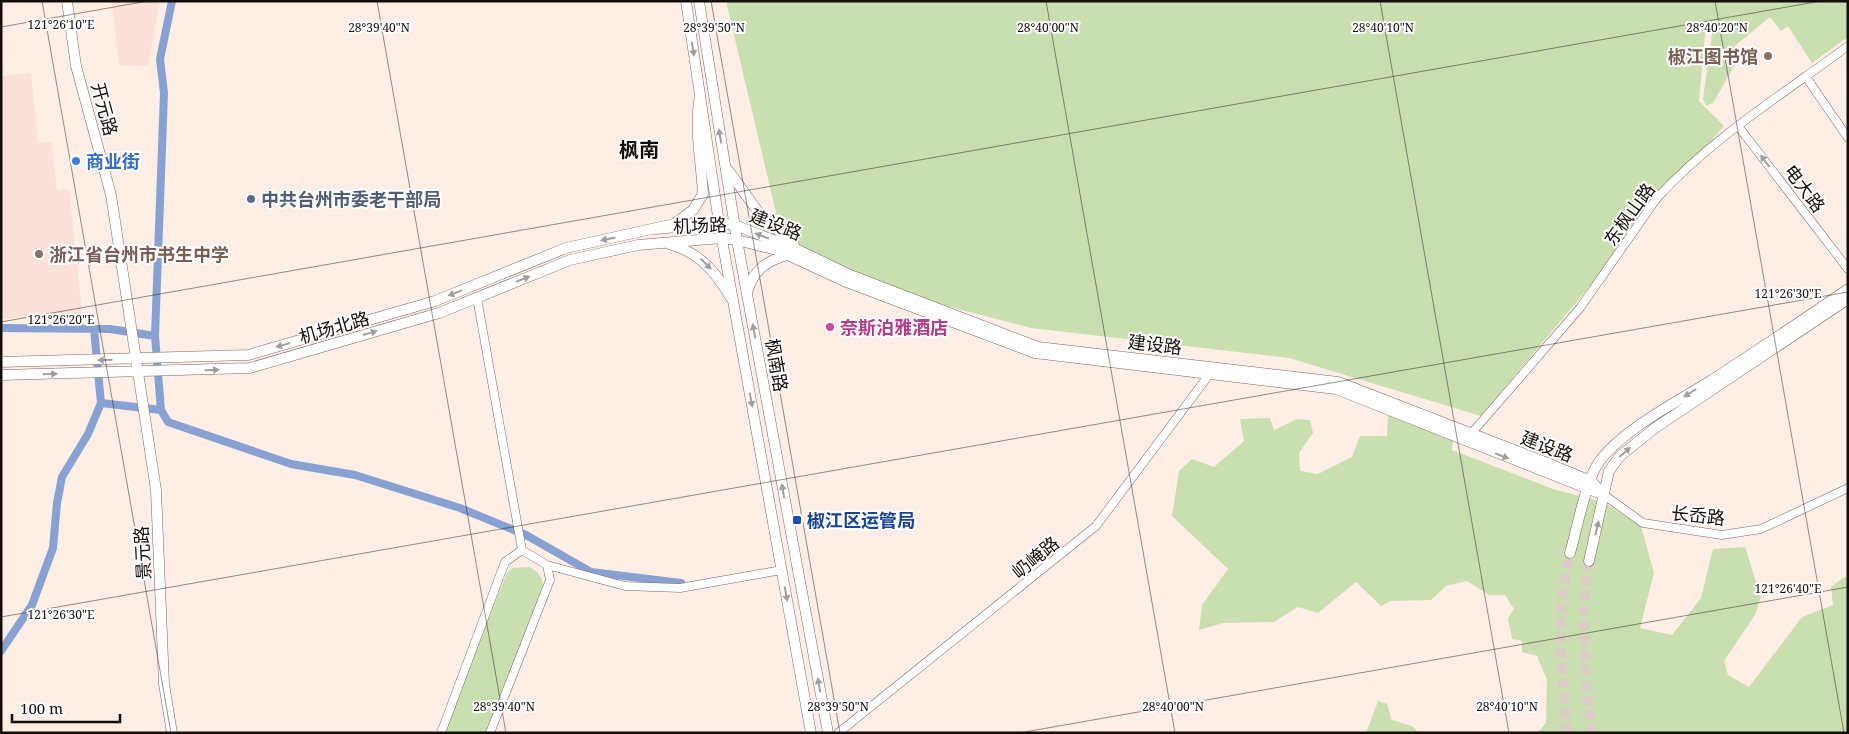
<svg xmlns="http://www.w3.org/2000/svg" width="1849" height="734" font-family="'Noto Serif','Noto Sans SC',serif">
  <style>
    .education { fill: #fbe1da }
    .green { fill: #cadfb0 }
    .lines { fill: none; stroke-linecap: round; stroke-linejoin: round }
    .canal { stroke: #86a1d2; stroke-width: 8 }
    .major-tunnel { stroke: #dbccc5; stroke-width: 10; stroke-dasharray: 10 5; stroke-linecap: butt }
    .minor-casing { stroke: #78665e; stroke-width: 9 }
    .major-casing { stroke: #78665e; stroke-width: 11 }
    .minor { stroke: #fff; stroke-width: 8 }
    .major { stroke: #fff; stroke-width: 10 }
    .oneway { fill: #a19f9d }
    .ticks { fill: none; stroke: #140e0b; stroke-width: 1; stroke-opacity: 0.45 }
    .education-dot { fill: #8d6e63; stroke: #fff; stroke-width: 2 }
    .shop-dot { fill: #3f7fe0; stroke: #fff; stroke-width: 2 }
    .service-dot { fill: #5c6f8a; stroke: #fff; stroke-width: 2 }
    .hotel-dot { fill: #d1479c; stroke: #fff; stroke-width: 2 }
    .transit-dot { fill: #1a4fb4; stroke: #fff; stroke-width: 2 }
    .labels { text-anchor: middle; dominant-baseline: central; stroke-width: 4; stroke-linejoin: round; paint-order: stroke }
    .education-label { font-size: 18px; font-weight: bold; fill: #785e54; stroke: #fff; text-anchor: end }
    .street-label { font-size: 18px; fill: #140e0b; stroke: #fff }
    .shop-label { font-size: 18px; font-weight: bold; fill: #366cbe; stroke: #fff; text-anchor: start }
    .service-label { font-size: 18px; font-weight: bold; fill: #4e5e75; stroke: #fff; text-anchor: start }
    .hotel-label { font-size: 18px; font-weight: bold; fill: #b23c85; stroke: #fff; text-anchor: start }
    .transit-label { font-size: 18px; font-weight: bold; fill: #164399; stroke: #fff; text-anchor: start }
    .quarter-label { font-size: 20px; font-weight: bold; fill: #140e0b; stroke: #fff }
    .ticks-label { font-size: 12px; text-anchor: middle; fill: #140e0b; stroke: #fff; stroke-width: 4; stroke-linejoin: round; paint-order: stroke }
  </style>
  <rect width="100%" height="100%" fill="#feeee6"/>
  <path class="education" d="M112,1h48l-12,64 -29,1z
    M31,73l7,70 13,-1 6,48 12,-1 14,131 -82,-2v-242z"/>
  <path class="green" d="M726,1h1122v36l-36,26 -24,-37 -7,5 -11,-14 -35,29 3,13 -25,44 -7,3 -3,-7 10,-73 -3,-6 -4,4 -7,77 25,25 -243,290 -192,-58 -258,-30 -154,-40 -96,-54z
    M1388,415l65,25 -1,10 101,39 50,13 38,24 13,47 -14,55 32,7 29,-37 12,-49 32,-2 16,50 -6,18 -31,46 4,14 21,12 53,-70 31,-12 -2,-18 13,-10 4,1v155h-311l9,-10 1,-43 -10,-24 -15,-4v-11l-10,-2 -4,-21 6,-9 -9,-14h-16l-22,-14 -21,5 -15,14 -40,1 -10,5 -25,-24 -38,31 -20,-6 -24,15 -51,1 -24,7 3,-25 26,-36 -56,-53 7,-45 13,-12 22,8 30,-26 -4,-22 30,-1 4,12 23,-11 13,1 3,13 -14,20 1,18 18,3 34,-17 8,-21h27z
    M530,567c11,6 15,15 12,27l-57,139h-43l65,-160 5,-5z
    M1378,701l9,3 5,16 20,6 7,7h-53z"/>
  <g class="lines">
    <path class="canal" d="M1,328l109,1 45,7 6,74 7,12 123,42 64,11 105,33 66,27 65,37 90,11
      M155,336l9,-243 -4,-34 12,-58
      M101,403l60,7
      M1,651l31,-46 21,-57 4,-45 5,-26 26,-43 13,-31 -7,-74"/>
    <path class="major-tunnel" d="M1589,561c-9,57 -5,114 3,172
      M1567,733l-6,-71v-63l9,-46"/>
    <defs>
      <path id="minor" d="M1806,77l42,61
        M1738,126l110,143
        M1470,435l110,-127 77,-110c55,-60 126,-104 191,-152
        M1604,495l39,28 79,12 39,-6 87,-41
        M547,565l78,21 55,2 102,-18
        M441,733l64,-171 17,-12 -45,-252
        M490,733l60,-153 -3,-15 -25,-15
        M838,733l258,-207 115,-154"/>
      <path id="major" d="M67,1l9,65 35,129 45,295 8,194 8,49
        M686,1l33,222 92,510
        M699,1l38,239 91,493
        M728,170l31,43 35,32
        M656,229l63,-6 16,2 59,23 56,27 188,72 300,35 212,82 41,17 11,12
        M669,244c30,8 47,28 62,54
        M748,290c6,-21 19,-29 39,-35
        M1,362l247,-7 187,-54 131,-53 108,-24 19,-14 10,-16c-2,-35 -9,-65 -3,-100
        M1,375l249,-7 189,-55 131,-53 68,-15 84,-7 15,2 40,10 67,31 191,72 301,36 268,106
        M1570,553c7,-24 16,-73 29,-91 23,-32 79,-61 113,-82 46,-30 91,-60 136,-91
        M1589,561l20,-90 11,-15 35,-28 193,-129"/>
    </defs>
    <use href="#minor" class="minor-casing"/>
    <use href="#major" class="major-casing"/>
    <use href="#minor" class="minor"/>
    <use href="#major" class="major"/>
  </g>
  <defs><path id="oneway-solid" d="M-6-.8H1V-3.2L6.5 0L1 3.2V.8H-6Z" transform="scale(1.25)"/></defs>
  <g class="oneway">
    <use href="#oneway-solid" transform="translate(693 49) rotate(81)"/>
    <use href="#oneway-solid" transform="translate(720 136) rotate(-99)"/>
    <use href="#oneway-solid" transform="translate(1765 161) rotate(-127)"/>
    <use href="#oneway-solid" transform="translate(762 236) rotate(-159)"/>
    <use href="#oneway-solid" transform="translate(608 239) rotate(168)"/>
    <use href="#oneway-solid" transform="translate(706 264) rotate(45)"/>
    <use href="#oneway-solid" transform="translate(523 279) rotate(-22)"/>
    <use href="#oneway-solid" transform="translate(455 293) rotate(158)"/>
    <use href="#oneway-solid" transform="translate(754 331) rotate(-100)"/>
    <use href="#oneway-solid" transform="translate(370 333) rotate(-16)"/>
    <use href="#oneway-solid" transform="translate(283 345) rotate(164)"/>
    <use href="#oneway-solid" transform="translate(105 360) rotate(179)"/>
    <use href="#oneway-solid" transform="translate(212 370) rotate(-2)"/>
    <use href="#oneway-solid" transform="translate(50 374) rotate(-1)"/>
    <use href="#oneway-solid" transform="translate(1690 393) rotate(148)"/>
    <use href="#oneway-solid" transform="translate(751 400) rotate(80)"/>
    <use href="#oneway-solid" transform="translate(1625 452) rotate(-41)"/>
    <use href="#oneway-solid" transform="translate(1502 456) rotate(22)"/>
    <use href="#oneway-solid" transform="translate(783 491) rotate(-100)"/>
    <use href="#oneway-solid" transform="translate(1597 528) rotate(-77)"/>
    <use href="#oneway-solid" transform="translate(786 594) rotate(80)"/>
    <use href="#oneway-solid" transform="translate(819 685) rotate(-100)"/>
  </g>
  <path class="ticks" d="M42,1l129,732M377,1l129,732M711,1l129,732M1046,1l129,732M1380,1l129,732M1715,1l129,732M1,27l147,-26M1,322l1820,-321M1,617l1847,-325M1019,733l829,-146"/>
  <g class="education-dot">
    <circle cx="1768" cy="56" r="5"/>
    <circle cx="39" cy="254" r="5"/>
  </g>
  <circle class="shop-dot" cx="76" cy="161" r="5"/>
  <circle class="service-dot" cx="251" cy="199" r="5"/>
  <circle class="hotel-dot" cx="830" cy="327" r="5"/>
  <rect class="transit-dot" x="792" y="515" width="10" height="10" rx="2.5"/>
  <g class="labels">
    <g class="education-label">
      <text x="1758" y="56">椒江图书馆</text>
      <text x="49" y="254" text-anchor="start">浙江省台州市书生中学</text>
    </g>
    <g class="street-label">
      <text transform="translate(105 109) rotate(75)">开元路</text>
      <text transform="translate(1805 188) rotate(53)">电大路</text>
      <text transform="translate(1629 214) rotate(-54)">东枫山路</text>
      <text transform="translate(776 224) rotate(22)">建设路</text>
      <text transform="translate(700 225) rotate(-2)">机场路</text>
      <text transform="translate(334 327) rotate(-16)">机场北路</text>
      <text transform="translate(1155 344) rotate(7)">建设路</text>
      <text transform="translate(777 365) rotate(80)">枫南路</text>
      <text transform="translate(1547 446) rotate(21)">建设路</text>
      <text transform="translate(1698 515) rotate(6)">长岙路</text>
      <text transform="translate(142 553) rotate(-93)">景元路</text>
      <text transform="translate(1035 557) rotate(-39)">屷崦路</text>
    </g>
    <g class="shop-label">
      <text x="86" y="161">商业街</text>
    </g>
    <g class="service-label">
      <text x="261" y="199">中共台州市委老干部局</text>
    </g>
    <g class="hotel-label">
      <text x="840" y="327">奈斯泊雅酒店</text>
    </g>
    <g class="transit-label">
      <text x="807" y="520">椒江区运管局</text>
    </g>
    <g class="quarter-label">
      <text x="639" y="149">枫南</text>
    </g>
  </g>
  <g class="ticks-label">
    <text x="61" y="29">121°26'10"E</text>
    <text x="379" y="32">28°39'40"N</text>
    <text x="714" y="32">28°39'50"N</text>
    <text x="1048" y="32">28°40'00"N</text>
    <text x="1383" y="32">28°40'10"N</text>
    <text x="1717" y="32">28°40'20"N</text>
    <text x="1788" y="298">121°26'30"E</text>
    <text x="61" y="324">121°26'20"E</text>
    <text x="1788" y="593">121°26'40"E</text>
    <text x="61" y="619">121°26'30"E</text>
    <text x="504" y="711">28°39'40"N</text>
    <text x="838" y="711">28°39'50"N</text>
    <text x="1173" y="711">28°40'00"N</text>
    <text x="1507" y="711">28°40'10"N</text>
  </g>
  <rect width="1849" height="734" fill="none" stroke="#140e0b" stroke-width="5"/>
  <path d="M12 714v8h108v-8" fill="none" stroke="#140e0b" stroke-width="2.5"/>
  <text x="20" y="714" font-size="15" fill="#140e0b" stroke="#ffffff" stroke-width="4" paint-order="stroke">100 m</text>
</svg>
